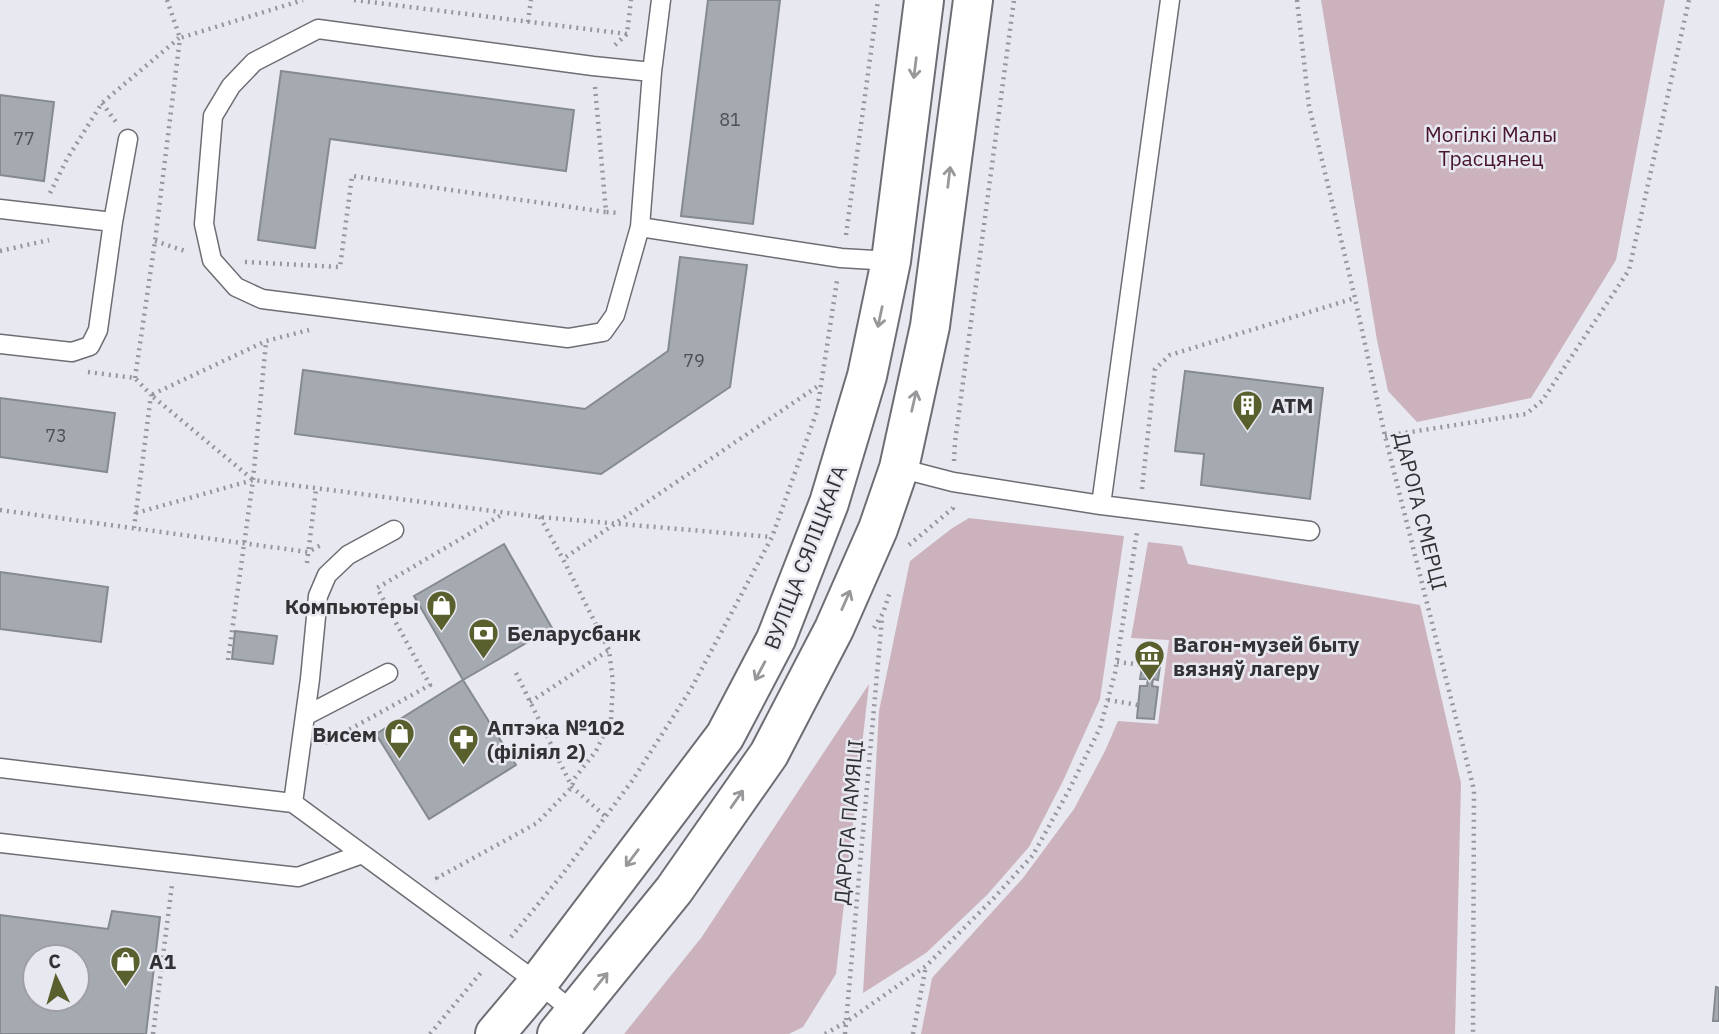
<svg xmlns="http://www.w3.org/2000/svg" width="1719" height="1034" font-family="'IBM Plex Sans',sans-serif">
  <style>
    .green { fill: #cbb2bc }
    .building { fill: #a4aab0; stroke: #858a90; stroke-width: 2; fill-rule: evenodd }
    .lines { fill: none; stroke-linecap: round; stroke-linejoin: round }
    .service-casing { stroke: #6d6e74; stroke-width: 21 }
    .secondary-casing { stroke: #6d6e74; stroke-width: 42 }
    .path { stroke: #96969c; stroke-width: 4.5; stroke-dasharray: 2 5; stroke-linecap: butt }
    .service { stroke: #fff; stroke-width: 18 }
    .secondary { stroke: #fff; stroke-width: 38 }
    .oneway { stroke: #98989a }
    .labels { text-anchor: middle; dominant-baseline: central; stroke-width: 5; stroke-linejoin: round; paint-order: stroke }
    .number-label { font-size: 18px; fill: #4e5054 }
    .park-label { font-size: 21px; fill: #47152f; stroke: #e8e8f0 }
    .poi-label { font-size: 21px; font-weight: bold; fill: #323235; stroke: #e8e8f0; text-anchor: start }
    .street-label { font-size: 21px; fill: #323235; stroke: #e8e8f0 }
  </style>
  <rect width="100%" height="100%" fill="#e8e8f0"/>
  <path class="green" d="M1321,0h344l-49,260 -85,138 -114,24 -29,-31 -11,-51z
    M969,518l155,18 -24,163 -37,82 -34,66 -42,48 -61,58 -63,40 16,-282 31,-150 41,-32z
    M1148,542l34,4 6,18 232,41 41,178 -6,251h-534l11,-56 91,-100 51,-69 31,-58 13,-30 40,3 11,-84 -38,-2z
    M869,684l-33,290 -33,53 -14,7h-165l77,-96z"/>
  <path class="building" d="M708,0h72l-27,224 -72,-8z
    M281,71l293,39 -8,61 -236,-32 -15,109 -57,-8z
    M0,95l54,7 -10,79 -44,-6z
    M680,257l67,8 -17,122 -129,87 -306,-40 8,-64 282,39 83,-58z
    M1185,371l138,17 -13,111 -109,-14 3,-31 -29,-3z
    M0,398l115,15 -8,59 -107,-15z
    M504,544l48,84 -89,52 -49,-84z
    M0,572l108,15 -7,55 -101,-13z
    M235,631l42,5 -4,28 -41,-5z
    M1145,650l17,2 -4,28 -5,-1 -1,7 6,1 -4,32 -17,-1 3,-32h7l1,-7h-8z
    M463,680l53,85 -87,54 -53,-85z
    M112,911l48,6 -14,117h-146v-119l108,14zM35,957h42v42h-42z
    M1716,987l3,1v33h-6z"/>
  <g class="lines">
    <defs>
      <path id="service" d="M652,72l-59,-6 -275,-37 -64,33 -23,24 -18,30 -9,108 8,36 24,27 26,12 306,39 35,-6 12,-17 25,-88 12,-155 9,-72
        M0,209l113,13 -15,108 -8,16 -18,6 -72,-8
        M113,222l15,-83
        M640,227l201,31 50,3
        M899,468l54,14 148,23 69,-505
        M1101,505l209,26
        M305,716l83,-43
        M0,768l293,35 245,180 37,30
        M293,803l17,-124 8,-83 9,-21 21,-20 46,-25
        M0,843l298,34 64,-23"/>
      <path id="secondary" d="M495,1034l43,-51 187,-247 51,-97 53,-136 38,-127 24,-115 33,-261
        M557,1034l117,-144 95,-136 65,-125 44,-100 21,-61 31,-142 43,-326"/>
    </defs>
    <use href="#service" class="service-casing"/>
    <use href="#secondary" class="secondary-casing"/>
    <path class="path" d="M167,0l13,38 123,-38
      M354,0l273,34 4,-34
      M1297,0l12,106 46,192 30,138 89,354 -1,244
      M528,22l3,-22
      M615,45l12,-11
      M595,87l11,125 13,1
      M102,103l14,19
      M50,193l17,-34 35,-56 77,-65
      M846,235l32,-235
      M155,241l33,11
      M0,251l49,-11
      M245,262l95,5 12,-91 254,36
      M88,372l47,6 16,17 -17,133
      M135,378l20,-137 25,-203
      M1385,436l141,-22 16,-13 87,-131 60,-270
      M954,461l1,-19 59,-442
      M252,479l-101,-84 115,-54 43,-11
      M1142,489l13,-120 15,-14 185,-57
      M0,510l308,42 15,-8
      M136,513l117,-33 286,37 233,20
      M540,517l23,42
      M909,545l44,-37v-4
      M307,563l9,-74
      M874,628l9,-15 7,-21
      M228,660l25,-180 13,-138
      M1117,662l26,3
      M516,673l56,114 34,30
      M1108,700l30,5
      M530,702l79,-52
      M325,743l105,-58 -53,-97 126,-74
      M438,879l-1,-1 100,-55 35,-36 2,-8 22,-28 15,-31 2,-38 -4,-32 -46,-91 258,-175
      M511,937l51,-62 70,-94 59,-92 81,-152 45,-126 20,-130
      M153,1034l19,-149
      M430,1034l53,-64
      M825,1034l21,-12 80,-56 66,-66 41,-45 36,-65 31,-62 15,-55 22,-141
      M845,1034l37,-416
      M913,1034l13,-68"/>
    <use href="#service" class="service"/>
    <use href="#secondary" class="secondary"/>
  </g>
  <defs><path id="oneway-shaft" d="M-6 0H5M1.5-3L5.5 0L1.5 3" fill="none" stroke-width="1.6" stroke-linecap="round" stroke-linejoin="round" transform="scale(1.75)"/></defs>
  <g class="oneway">
    <use href="#oneway-shaft" transform="translate(915 68) rotate(97)"/>
    <use href="#oneway-shaft" transform="translate(949 177) rotate(-83)"/>
    <use href="#oneway-shaft" transform="translate(880 317) rotate(102)"/>
    <use href="#oneway-shaft" transform="translate(914 401) rotate(-77)"/>
    <use href="#oneway-shaft" transform="translate(846 600) rotate(-66)"/>
    <use href="#oneway-shaft" transform="translate(760 671) rotate(118)"/>
    <use href="#oneway-shaft" transform="translate(737 799) rotate(-55)"/>
    <use href="#oneway-shaft" transform="translate(632 858) rotate(127)"/>
    <use href="#oneway-shaft" transform="translate(601 981) rotate(-51)"/>
  </g>
  <defs>
    <symbol id="building-pin" viewBox="-11 -11 22 30"><path d="M0 17L-7.5 6A9.5 9.5 0 1 1 7.5 6Z" fill="#595f2d" stroke="#e8e8f0"/><path d="M-4-6H4V6H1V3H-1V6H-4ZM-2.5-4.3h1.7v1.8h-1.7ZM.8-4.3h1.7v1.8H.8ZM-2.5-1h1.7V.8h-1.7ZM.8-1h1.7V.8H.8Z" fill="#fff"/></symbol>
    <symbol id="shop-pin" viewBox="-11 -11 22 30"><path d="M0 17L-7.5 6A9.5 9.5 0 1 1 7.5 6Z" fill="#595f2d" stroke="#e8e8f0"/><path d="M-5-2.5h2.3a2.7 3.5 0 0 1 5.4 0H5L5.5 6h-11ZM-1.5-2.5h3a1.5 2.3 0 0 0-3 0Z" fill="#fff"/></symbol>
    <symbol id="bank-pin" viewBox="-11 -11 22 30"><path d="M0 17L-7.5 6A9.5 9.5 0 1 1 7.5 6Z" fill="#595f2d" stroke="#e8e8f0"/><path d="M-6-4H6V4H-6ZM0-2.3a2.3 2.3 0 1 0 0 4.6a2.3 2.3 0 1 0 0-4.6Z" fill="#fff"/></symbol>
    <symbol id="museum-pin" viewBox="-11 -11 22 30"><path d="M0 17L-7.5 6A9.5 9.5 0 1 1 7.5 6Z" fill="#595f2d" stroke="#e8e8f0"/><path d="M0-6L6-3V-2H-6V-3ZM-5-1h2V3h-2ZM-1-1h2V3h-2ZM3-1h2V3H3ZM-6 4H6V6H-6Z" fill="#fff"/></symbol>
    <symbol id="pharmacy-pin" viewBox="-11 -11 22 30"><path d="M0 17L-7.5 6A9.5 9.5 0 1 1 7.5 6Z" fill="#595f2d" stroke="#e8e8f0"/><path d="M-2-6h4v4h4v4h-4v4h-4v-4h-4v-4h4Z" fill="#fff"/></symbol>
  </defs>
  <g fill-rule="evenodd">
    <use href="#building-pin" x="1230" y="388" width="35" height="47"/>
    <use href="#shop-pin" x="424" y="588" width="35" height="47"/>
    <use href="#bank-pin" x="466" y="616" width="35" height="47"/>
    <use href="#museum-pin" x="1132" y="638" width="35" height="47"/>
    <use href="#shop-pin" x="382" y="716" width="35" height="47"/>
    <use href="#pharmacy-pin" x="446" y="722" width="35" height="47"/>
    <use href="#shop-pin" x="108" y="944" width="35" height="47"/>
  </g>
  <g class="labels">
    <g class="number-label">
      <text x="730" y="119">81</text>
      <text x="24" y="138">77</text>
      <text x="694" y="360">79</text>
      <text x="56" y="435">73</text>
    </g>
    <g class="park-label">
      <text x="1491" y="134">Могілкі Малы<tspan x="1491" dy="24">Трасцянец</tspan></text>
    </g>
    <g class="poi-label">
      <text x="1271" y="405">АТМ</text>
      <text x="419" y="606" text-anchor="end">Компьютеры</text>
      <text x="507" y="633">Беларусбанк</text>
      <text x="1173" y="644">Вагон-музей быту<tspan x="1173" dy="24">вязняў лагеру</tspan></text>
      <text x="487" y="727">Аптэка №102<tspan x="487" dy="24">(філіял 2)</tspan></text>
      <text x="377" y="734" text-anchor="end">Висем</text>
      <text x="149" y="961">A1</text>
    </g>
    <g class="street-label">
      <text transform="translate(1421 511) rotate(76)">ДАРОГА СМЕРЦІ</text>
      <text transform="translate(805 557) rotate(-69)">ВУЛІЦА СЯЛІЦКАГА</text>
      <text transform="translate(848 822) rotate(-85)">ДАРОГА ПАМЯЦІ</text>
    </g>
  </g>
  <g transform="translate(56 978) rotate(355)"><circle r="33" fill="#e8e8f0" stroke="#9f9fa5" stroke-width="2"/>
  <path d="M0-5L12 26L0 18L-12 26Z" fill="#595f2d"/>
  <text y="-10" font-size="19" font-weight="bold" text-anchor="middle" fill="#323235">С</text>
  </g>
</svg>
